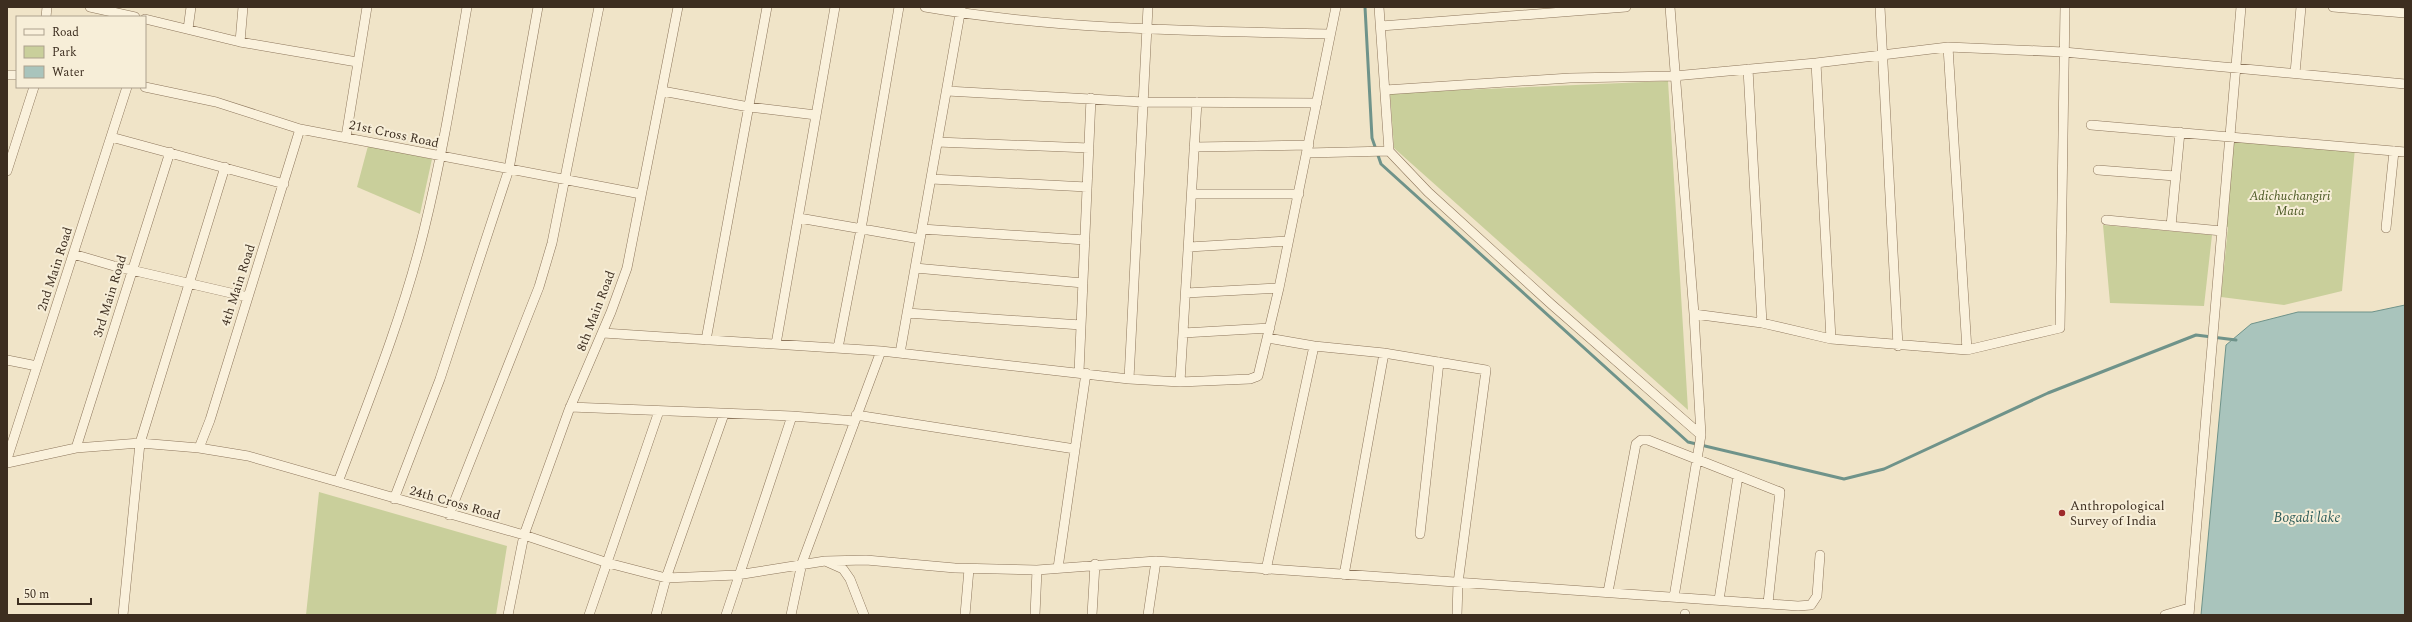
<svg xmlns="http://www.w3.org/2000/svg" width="2412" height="622" font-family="Spectral,serif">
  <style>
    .green { fill: #c9cf9b }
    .water { fill: #a9c4bc; stroke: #6f938a }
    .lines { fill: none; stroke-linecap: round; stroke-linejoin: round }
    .stream { stroke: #6f938a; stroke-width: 3 }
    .minor-casing { stroke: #8d765c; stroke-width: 10 }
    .minor { stroke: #faf1dc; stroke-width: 9 }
    .poi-dot { fill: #9e2a2b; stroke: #f7eed8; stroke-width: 1.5 }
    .labels { text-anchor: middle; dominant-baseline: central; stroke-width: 4; stroke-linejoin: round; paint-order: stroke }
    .street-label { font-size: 13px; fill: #3d2e20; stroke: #f7eed8 }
    .park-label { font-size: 13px; font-style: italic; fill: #4d5a26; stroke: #f7eed8 }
    .poi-label { font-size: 13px; fill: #3d2e20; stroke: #f7eed8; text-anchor: start }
    .water-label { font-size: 14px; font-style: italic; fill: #2f5d5a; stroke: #f7eed8 }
  </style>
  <rect width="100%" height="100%" fill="#f0e4c8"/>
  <path class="green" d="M1668,81l20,329 -294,-262 -4,-55z
    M2235,137l120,11 -13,143 -58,14 -63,-8 7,-70 -6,-1 7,-83h6z
    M368,146l64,13 -12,55 -63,-27z
    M2103,225l109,10 -8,71 -94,-3z
    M319,492l188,54 -11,69h-190z"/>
  <path class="water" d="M2405,305v310h-204l25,-270 25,-21 47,-12h74z"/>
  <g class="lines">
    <path class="stream" d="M1365,7l7,131 9,26 307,278 156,37 40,-10 164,-76 148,-58 40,5"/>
    <defs>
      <path id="minor" d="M90,7l45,10
        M925,7c133,23 271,24 405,27
        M1379,7l10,144 39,41 123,112 150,131
        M1670,7l24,307 68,9 69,16 136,11 93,-22 5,-321
        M1880,7l18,339
        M2333,7l72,6
        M46,17l1,-10
        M145,19l95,23 117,20
        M1381,26l245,-19
        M188,29l3,-22
        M240,42l3,-35
        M1948,47l19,303
        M1816,63l15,276
        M1748,69l14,254
        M2295,73l6,-66
        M7,75h10
        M145,87l71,15 84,27 341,65
        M1385,90l185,-12 104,-2 142,-13 132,-16 116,5 341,32
        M662,91l87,16 67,8
        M947,91l196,11 174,1
        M2091,125l314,27
        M111,137l173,47
        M346,137l21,-130
        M937,142l152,6
        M1194,147l115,-2
        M1307,153l82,-2
        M2098,170l77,6
        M7,171l27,-84
        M931,179l156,8
        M1192,194h107
        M799,218l121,21
        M2106,220l116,11
        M2171,226l9,-94
        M2386,228l8,-77
        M922,229l163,11
        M1189,247l99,-6
        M73,254l41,12 134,31
        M915,268l168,15
        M1186,293l93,-5
        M907,313l174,12
        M603,333l278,18 248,28 51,3 70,-3 8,-3 21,-88 57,-281
        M1183,333l87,-5
        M1268,338l46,8 70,7 102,17 -28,213 -1,32
        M706,340l61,-333
        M776,344l59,-337
        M838,348l23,-119 38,-222
        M900,353l61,-345
        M7,360l30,6
        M1079,372l12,-274
        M1129,379l19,-372
        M1180,382l17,-280
        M570,407l222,9 63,5
        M856,415l219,34
        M76,448l94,-296
        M199,448l11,-28 90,-291
        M7,459l120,-372
        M7,463l69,-15 64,-5 59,5 49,8 276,79 84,28 58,15 71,-3 88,-14 18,8 7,10 14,36
        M338,482c31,-82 65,-166 86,-252 18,-73 30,-148 43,-223
        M394,499l46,-120 69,-210 29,-162
        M449,515l90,-228 13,-44 47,-236
        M1420,534l19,-172
        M825,561l41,-1 89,8 82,2 119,-9 642,45 13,-1 6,-9 3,-41
        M1058,568l28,-195
        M1266,570l48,-224
        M1344,575l40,-222
        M1608,592l28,-148 5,-4h7l132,52 -12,111
        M1674,597l27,-162 -7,-121
        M1719,600l19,-124
        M123,615l17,-172 85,-276
        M508,615l16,-80 45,-125 42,-98 16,-44 51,-261
        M589,615l70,-204
        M656,615l10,-37 58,-164
        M726,615l66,-199
        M791,615l11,-52 79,-212
        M965,615l4,-46
        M1035,615l2,-45
        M1092,615l3,-51
        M1148,615l8,-54
        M1685,615v-1
        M2165,615l24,-7
        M2189,615l52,-608"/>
    </defs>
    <use href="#minor" class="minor-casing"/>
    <use href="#minor" class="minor"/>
  </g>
  <circle class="poi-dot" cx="2062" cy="513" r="4"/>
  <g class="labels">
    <g class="street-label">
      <text transform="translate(394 134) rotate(12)">21st Cross Road</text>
      <text transform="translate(55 269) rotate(-72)">2nd Main Road</text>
      <text transform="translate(238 285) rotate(-72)">4th Main Road</text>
      <text transform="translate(110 296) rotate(-73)">3rd Main Road</text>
      <text transform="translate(596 311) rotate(-69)">8th Main Road</text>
      <text transform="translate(455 503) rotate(16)">24th Cross Road</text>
    </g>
    <g class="park-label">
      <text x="2290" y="196">Adichuchangiri<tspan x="2290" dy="15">Mata</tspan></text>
    </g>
    <g class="poi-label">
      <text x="2070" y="506">Anthropological<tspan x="2070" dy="15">Survey of India</tspan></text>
    </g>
    <g class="water-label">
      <text x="2307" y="517">Bogadi lake</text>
    </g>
  </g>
  <rect width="2412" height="622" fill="none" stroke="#3d2e20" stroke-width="16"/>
  <rect x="16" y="16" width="130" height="72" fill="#f7eed8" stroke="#ada18e"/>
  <rect x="24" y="29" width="20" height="6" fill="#faf1dc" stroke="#ada18e"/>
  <text x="52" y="36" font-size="12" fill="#3d2e20">Road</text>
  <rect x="24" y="46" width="20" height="12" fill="#c9cf9b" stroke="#ada18e"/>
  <text x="52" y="56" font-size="12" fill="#3d2e20">Park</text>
  <rect x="24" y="66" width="20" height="12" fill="#a9c4bc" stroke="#ada18e"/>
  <text x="52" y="76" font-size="12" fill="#3d2e20">Water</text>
  <path d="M18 598v6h73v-6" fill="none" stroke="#3d2e20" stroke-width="2"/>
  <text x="24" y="598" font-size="12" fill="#3d2e20" stroke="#f7eed8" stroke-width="3" paint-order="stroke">50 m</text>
</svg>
